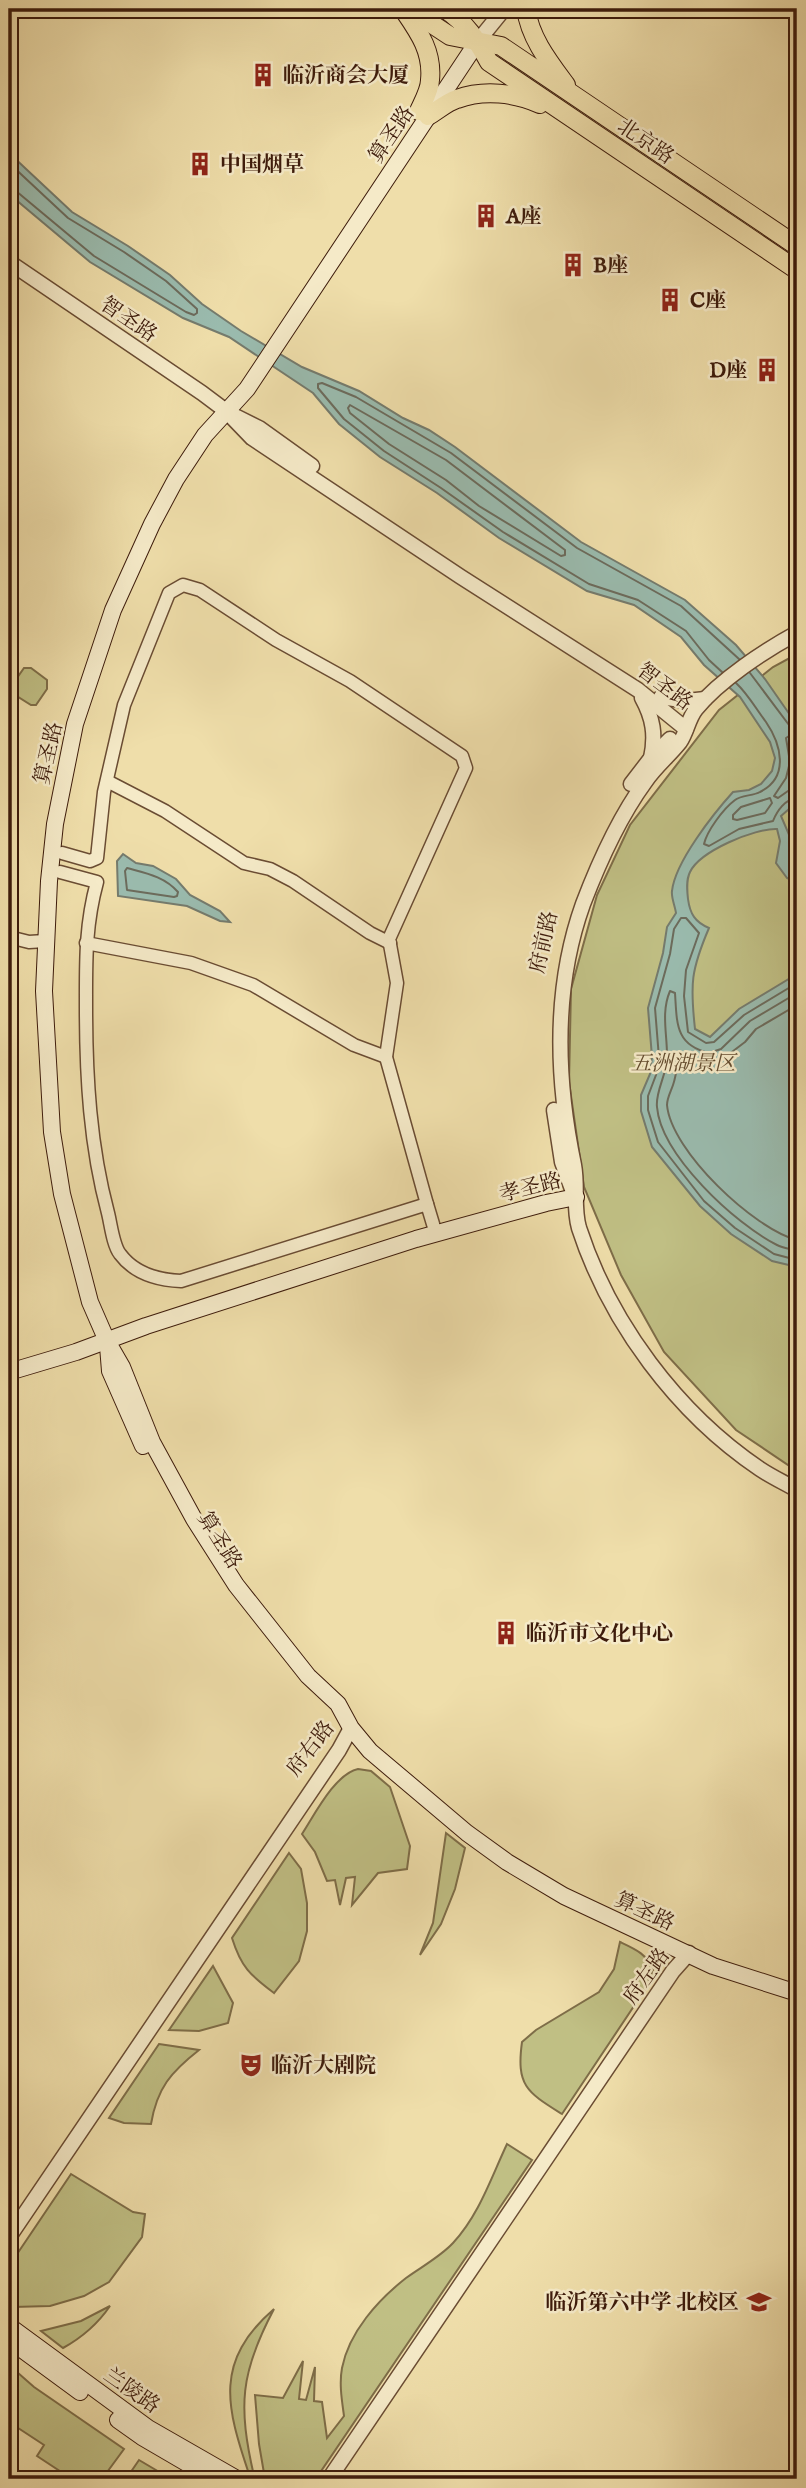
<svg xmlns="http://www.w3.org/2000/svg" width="806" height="2488" font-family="'IM FELL English','Noto Serif SC',serif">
  <rect width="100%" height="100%" fill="#efdeaa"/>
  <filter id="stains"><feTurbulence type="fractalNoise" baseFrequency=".00286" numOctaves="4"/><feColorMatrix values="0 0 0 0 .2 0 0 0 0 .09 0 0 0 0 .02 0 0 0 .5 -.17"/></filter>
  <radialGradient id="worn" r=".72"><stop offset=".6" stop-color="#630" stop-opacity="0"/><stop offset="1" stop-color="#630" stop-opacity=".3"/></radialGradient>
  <g fill="#c0bf84" stroke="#7e6d48" stroke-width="2">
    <polygon points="797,654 797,1471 736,1430 664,1352 621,1275 584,1187 569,1082 571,989 597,895 630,825 719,710 773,667"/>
    <polygon points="24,668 31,668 47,680 47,689 36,705 31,705 12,693 10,688"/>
    <path d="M358,1769L371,1771L390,1787L410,1846L407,1869L378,1873L352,1905L355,1877L346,1878L340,1905L335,1880L327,1881L315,1852L302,1834C315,1814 335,1774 358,1769Z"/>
    <polygon points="446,1833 465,1848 455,1889 441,1924 420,1955 433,1923"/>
    <path d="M289,1853L301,1869L307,1903V1931L299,1961L274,1993C250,1975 241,1967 232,1938Z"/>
    <path d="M620,1942C635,1949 647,1954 653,1970L646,1988L562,2114C527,2092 516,2086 522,2042L536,2030L599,1992L614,1969Z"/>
    <polygon points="213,1966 233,2003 228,2023 199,2031 169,2030"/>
    <path d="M159,2044L199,2050C171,2072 157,2088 151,2124L124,2123L109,2118Z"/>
    <path d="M507,2144L532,2160L317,2477L315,2479H265L259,2444L255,2395L283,2398L303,2361L299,2399L306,2400L315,2367L314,2401L322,2402L327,2438L344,2416C342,2401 339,2384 342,2368C349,2332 378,2300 406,2278C421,2267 440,2257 453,2243C479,2215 491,2178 507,2144Z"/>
    <polygon points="71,2174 133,2212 145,2214 142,2237 109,2282 84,2296 50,2306 13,2307 9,2300 9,2266"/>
    <path d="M110,2306C97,2325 83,2337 63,2348L41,2331L81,2321Z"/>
    <path d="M274,2309C240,2373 238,2406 254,2476L249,2474C226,2406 214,2361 274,2309Z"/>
    <polygon points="9,2365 34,2387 124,2449 102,2479 72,2479 37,2456 44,2445 9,2422"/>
    <polygon points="139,2460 171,2479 126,2479"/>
  </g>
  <g fill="#9abbae" stroke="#757b6d" stroke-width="2">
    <path d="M9,153L72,212L128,246L170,275L202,304L241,331L302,367L359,391L403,418L429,430L455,447L581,542L685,600L736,645L765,679L797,725V802L781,816L790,837H797V883L787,878L776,863L780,841L777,829C755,828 700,851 690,872C686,880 687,890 688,899C690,914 695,922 709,928C691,970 690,984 695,1029L710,1037L739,1009L797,974V1267L772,1261L731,1234L700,1206L652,1147L641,1111V1095L650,1074L652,1057L648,1008L663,953L667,927L676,913C675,906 671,897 672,891C675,862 714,813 733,792L749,790L761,784L772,771L775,758L770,742L740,697L704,665L681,637L634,605L587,591L499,538L437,493L380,457L339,424L313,393L229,337L183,318L90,262L9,194Z"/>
    <polygon points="123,854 136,863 153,866 176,879 190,895 220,911 230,922 220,921 187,906 118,896 117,861"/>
  </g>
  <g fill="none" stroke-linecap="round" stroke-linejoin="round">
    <g stroke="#6c6b5c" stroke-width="2">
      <polyline points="9,163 68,218 124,252 166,281 197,309 197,313 194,315 186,312 94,256 16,191 9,189"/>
      <polygon points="350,405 446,460 565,550 565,555 561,556 479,506 446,480 389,444 350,413 348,408"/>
      <polyline points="722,672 709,660 686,631 638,600 589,584 503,532 441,488 384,451 344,419 318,388 318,384 322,383 356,397 451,453 577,548 681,606 739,659"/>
      <polyline points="750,673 789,725 797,728"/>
      <path d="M736,683C748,694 756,709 766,722C781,744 790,777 760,792C753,796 741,795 735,800C723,809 707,831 704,844L709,846L739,829L773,821C777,811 785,799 797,798"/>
      <polyline points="797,737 789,736 786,738 790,762 786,778 774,796 778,798 788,791 797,789"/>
      <polygon points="770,798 772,803 765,813 737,820 733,819 733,815 741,807"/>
      <path d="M127,868C145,873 164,876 178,892L177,896L174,897L127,890L125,871Z"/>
      <polyline points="797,983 744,1015 714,1042 706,1043 688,1032 684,996 686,970 699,933 686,918 681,918 674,929 670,954 655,1008 659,1058 656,1075 648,1096 648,1110 658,1142 704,1201 735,1228 774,1254 797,1260"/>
      <path d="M797,993L750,1021L721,1049L709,1053C675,1045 677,1023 675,993L670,991C661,1012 667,1033 667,1055C668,1073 655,1091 657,1107C661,1155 735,1224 777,1245C783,1248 791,1249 797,1251"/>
      <path d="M797,1005L756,1029L745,1042L720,1061L703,1062L679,1053C677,1063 677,1074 673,1085C671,1091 667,1098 667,1105C671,1151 754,1229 797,1240"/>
    </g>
    <g stroke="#6a4c33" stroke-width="15">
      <g id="minor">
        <polyline points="107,781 165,811 244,863 270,869 293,881 370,933 390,943"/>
        <polyline points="62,853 90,861 97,858 104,792 124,705 169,593 183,585 200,590 276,640 350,681 462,756 466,768 389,939 397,983 386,1057 427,1204"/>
        <path d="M60,872L97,882C85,926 86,962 86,1008C86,1077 90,1146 108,1213C111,1225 113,1245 120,1254C134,1273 158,1280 181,1281L427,1204L436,1234"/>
        <polyline points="9,937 29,942 45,941"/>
        <polyline points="86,943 191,963 253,985 354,1045 386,1057"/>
      </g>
    </g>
    <g stroke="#6a4c33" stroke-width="17">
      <g id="tertiary">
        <polyline points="478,41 504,9"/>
        <polyline points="9,262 202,393 226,411 252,438 461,577 638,690 686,729"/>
        <polyline points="235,416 259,428 312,466"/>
        <path d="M797,633C764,651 720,680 696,709C688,719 687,732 680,742C669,756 655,767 645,782C618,819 599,862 583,904C553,988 556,1079 574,1165C578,1186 573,1208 579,1228C610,1323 677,1413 760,1469C772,1477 785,1483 797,1490"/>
        <polyline points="661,697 687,701 705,699"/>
        <path d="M642,698C653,718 656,735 651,758"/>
        <polyline points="631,784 651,758 670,739"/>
        <polyline points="554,1110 562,1162 572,1189"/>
        <polyline points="9,2237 339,1750 351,1728"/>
        <polyline points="329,2479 673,1971 689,1953"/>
      </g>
    </g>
    <g stroke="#3d1b0b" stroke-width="18">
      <g id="secondary">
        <polyline points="478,41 247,389 205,435 176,479 152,524 113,610 75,724 55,824 49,881 44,991 52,1132 62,1194 90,1302 107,1341 122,1367 152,1442 194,1519 236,1585 308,1676 338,1704 351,1728 370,1751 467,1833 507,1862 564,1896 713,1966 797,1993"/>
        <polyline points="108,1346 110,1371 143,1446"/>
        <polyline points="9,1372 76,1352 146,1326 416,1239 546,1203 576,1197"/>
        <polyline points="9,2326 148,2428 237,2479"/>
        <polyline points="16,2345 80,2392"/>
        <polyline points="118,2420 142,2437 214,2479"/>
      </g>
    </g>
    <g stroke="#3d1b0b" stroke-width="20">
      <g id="primary">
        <path d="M403,9C418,31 433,51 430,80C430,90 423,102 419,111"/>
        <polyline points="409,9 450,36 501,46 797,246"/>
        <path d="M445,9C466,23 477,40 489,62L797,270"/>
        <path d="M526,9C530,38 549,62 566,85"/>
        <path d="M428,116C437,111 447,102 457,99C484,89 515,93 540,104"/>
      </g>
    </g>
    <use href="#minor" stroke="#f5eac8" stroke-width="12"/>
    <use href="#tertiary" stroke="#f5eac8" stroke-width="14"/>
    <use href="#secondary" stroke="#f5eac8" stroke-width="16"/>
    <use href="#primary" stroke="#efdeaa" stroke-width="18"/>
  </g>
  <defs>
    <g id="building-bare" transform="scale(1.89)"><path d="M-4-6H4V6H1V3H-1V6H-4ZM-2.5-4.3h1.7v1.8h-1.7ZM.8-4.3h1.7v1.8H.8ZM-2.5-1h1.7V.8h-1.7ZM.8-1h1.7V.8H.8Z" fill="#8f2418" stroke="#f5eac8" stroke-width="2.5" paint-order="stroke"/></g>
    <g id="theatre-bare" transform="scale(1.89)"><path d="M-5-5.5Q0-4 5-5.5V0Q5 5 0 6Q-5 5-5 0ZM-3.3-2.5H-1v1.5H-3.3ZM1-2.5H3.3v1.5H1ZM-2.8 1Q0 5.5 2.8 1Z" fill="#8f2418" stroke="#f5eac8" stroke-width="2.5" paint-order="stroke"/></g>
    <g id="school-bare" transform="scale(1.89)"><path d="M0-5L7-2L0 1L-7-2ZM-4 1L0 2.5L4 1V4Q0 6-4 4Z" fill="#8f2418" stroke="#f5eac8" stroke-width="2.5" paint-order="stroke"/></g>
  </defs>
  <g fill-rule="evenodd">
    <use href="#building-bare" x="263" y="75"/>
    <use href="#building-bare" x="200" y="164"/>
    <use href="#building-bare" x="486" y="216"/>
    <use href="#building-bare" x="573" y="265"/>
    <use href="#building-bare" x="670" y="300"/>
    <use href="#building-bare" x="767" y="370"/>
    <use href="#building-bare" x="506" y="1633"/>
    <use href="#theatre-bare" x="251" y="2065"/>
    <use href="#school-bare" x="759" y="2302"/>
  </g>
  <g text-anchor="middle" stroke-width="5" stroke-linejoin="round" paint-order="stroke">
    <g font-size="21" font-weight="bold" fill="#3d1b0b" stroke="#f5eac8" text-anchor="start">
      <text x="283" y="82">临沂商会大厦</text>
      <text x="220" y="171">中国烟草</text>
      <text x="506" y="223">A座</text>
      <text x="593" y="272">B座</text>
      <text x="690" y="307">C座</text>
      <text x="747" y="377" text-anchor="end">D座</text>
      <text x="526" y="1640">临沂市文化中心</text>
      <text x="271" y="2072">临沂大剧院</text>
      <text x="739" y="2309" text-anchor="end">临沂第六中学 北校区</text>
    </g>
    <g font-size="21" fill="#3d1b0b" stroke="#f5eac8">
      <text transform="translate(391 134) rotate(-56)" y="7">算圣路</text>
      <text transform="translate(646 141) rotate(34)" y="7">北京路</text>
      <text transform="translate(129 319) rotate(34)" y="7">智圣路</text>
      <text transform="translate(665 686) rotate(37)" y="7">智圣路</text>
      <text transform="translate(48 753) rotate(-77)" y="7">算圣路</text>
      <text transform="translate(543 942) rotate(-77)" y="7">府前路</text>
      <text transform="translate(530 1187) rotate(-14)" y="7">孝圣路</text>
      <text transform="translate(220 1540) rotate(58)" y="7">算圣路</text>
      <text transform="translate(310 1748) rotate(-52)" y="7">府右路</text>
      <text transform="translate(645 1911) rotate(25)" y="7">算圣路</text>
      <text transform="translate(646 1976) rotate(-54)" y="7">府左路</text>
      <text transform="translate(132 2390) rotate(35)" y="7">兰陵路</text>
    </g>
    <g font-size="21" font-style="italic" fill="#644c2f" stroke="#f5eac8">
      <text x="683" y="1070">五洲湖景区</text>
    </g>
  </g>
  <rect width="806" height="2488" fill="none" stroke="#efdeaa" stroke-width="35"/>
  <rect x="10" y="10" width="785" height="2467" fill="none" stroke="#3d1b0b" stroke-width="3.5"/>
  <rect x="18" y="18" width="771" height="2453" fill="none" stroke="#3d1b0b" stroke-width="2"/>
  <rect width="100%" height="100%" filter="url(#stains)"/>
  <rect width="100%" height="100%" fill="url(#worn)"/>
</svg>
